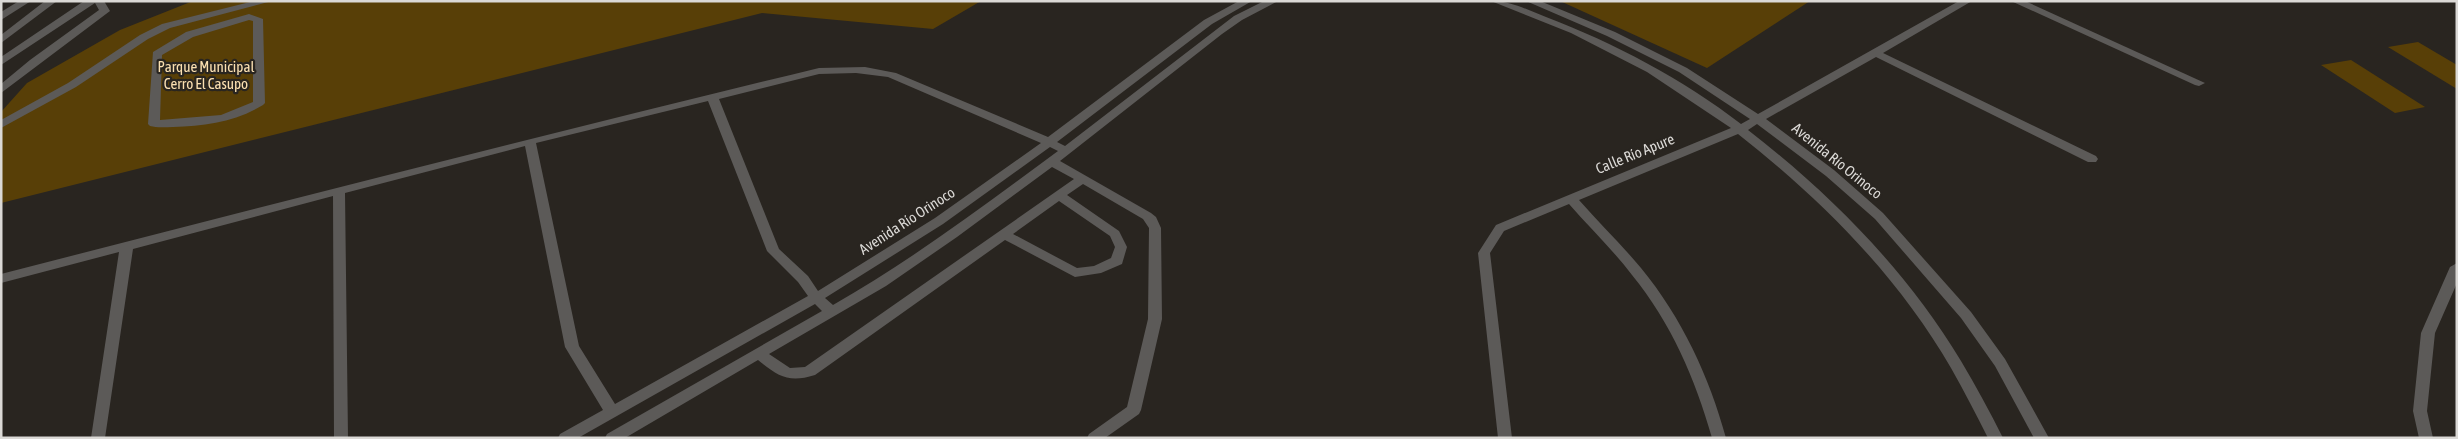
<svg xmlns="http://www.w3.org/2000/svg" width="2458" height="439" font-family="'Asap Condensed',sans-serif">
  <rect width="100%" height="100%" fill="#292520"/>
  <g fill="#583f07">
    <polygon points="193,1 981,1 933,29 762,13 1,203 1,112 27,83 120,30"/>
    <polygon points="1560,1 1810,1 1707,68"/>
    <polygon points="2418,42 2457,65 2457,89 2388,47"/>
    <polygon points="2351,60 2425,107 2395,113 2321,65"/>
  </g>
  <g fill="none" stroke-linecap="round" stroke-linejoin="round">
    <g fill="#5c5a58" fill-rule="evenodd">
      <polygon points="19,1 31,1 1,20 1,12"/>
      <polygon points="45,1 57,1 1,43 1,35"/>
      <polygon points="84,1 104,1 110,11 1,93 1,84 30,60 99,10 95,3 1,65 1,57"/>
      <polygon points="254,1 272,1 170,28 148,39 76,87 1,128 1,120 68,83 140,35 162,24"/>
      <path d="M1239,1H1252L1212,24L1057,142L1065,146L1234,16L1264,1H1278L1242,20L1222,34L1060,161L1151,213L1156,217L1161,228L1162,319L1141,410L1139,414L1105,438H1087L1089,434L1127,407L1148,319L1149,228L1143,219L1083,184L1067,195L1119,231L1127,247L1122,264L1101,273L1075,277L1005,240L815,375C789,383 779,377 758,360L625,438H605L607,434L822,311L815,304L578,438H558L560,434L603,410L565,347L525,146L345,193L348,438H334L333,196L133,249L105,438H91L119,252L1,283V274C273,204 546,134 819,68L865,67L896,73L1048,137L1204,20ZM856,73L888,77L1041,143L935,218L818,291L808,276L779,249L719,99L819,74ZM708,101L767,251L798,282L808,296L615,404L579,346L536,143ZM1050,147L1058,151C985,205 912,260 833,305L825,298L943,224ZM1052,167L1074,179L805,367L790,368L769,354L886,286L957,237ZM1059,201L1110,236L1115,247L1111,258L1094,266L1077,268L1013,234Z"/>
      <path d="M1491,1C1511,1 1528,10 1546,17C1614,43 1683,79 1741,124L1750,119L1679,72L1607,36L1526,1H1540L1615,32L1687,68L1758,114L1959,1H1972L1883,53L2096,156L2098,159L2096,162H2088L1876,57L1766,119L1834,170L1883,213L1971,312L2005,359L2049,438H2034L1995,366L1961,318L1875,219L1826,176L1757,124L1748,130C1831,194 1906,270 1961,361C1976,386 1990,412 2003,438H1988C1976,414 1964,391 1951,368C1898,276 1821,199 1738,134L1579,200C1599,223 1621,244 1641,268C1682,318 1709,376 1726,438H1712C1695,378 1671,323 1632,275C1613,250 1590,228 1569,204L1504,231L1490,253L1512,438H1498L1478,253L1496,225L1731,128L1647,72L1571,33Z"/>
      <polygon points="2011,1 2025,1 2205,83 2199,86 2195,85"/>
      <path d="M249,14L263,19L265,103L263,105C235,122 205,126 173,127C166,127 157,128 150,126L148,124L153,52L186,32ZM249,20L253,21V102L221,115L160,120L162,55L193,37Z"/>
      <polygon points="2457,263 2457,283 2435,333 2427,411 2433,438 2419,438 2413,411 2421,333 2450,267"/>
    </g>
  </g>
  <g text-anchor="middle" stroke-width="4.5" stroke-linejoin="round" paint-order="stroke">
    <g font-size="15" fill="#fbe0b1" stroke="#292520">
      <text x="206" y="72">Parque Municipal<tspan x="206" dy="17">Cerro El Casupo</tspan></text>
    </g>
    <g font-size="15" fill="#dbd9d6" stroke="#292520">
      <text transform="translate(1635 154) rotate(-22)" y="5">Calle Río Apure</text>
      <text transform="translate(1837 161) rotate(39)" y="5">Avenida Río Orinoco</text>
      <text transform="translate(907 221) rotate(-33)" y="5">Avenida Río Orinoco</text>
    </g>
  </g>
  <rect width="2458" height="439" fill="none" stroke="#dbd9d6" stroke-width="5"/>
</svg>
